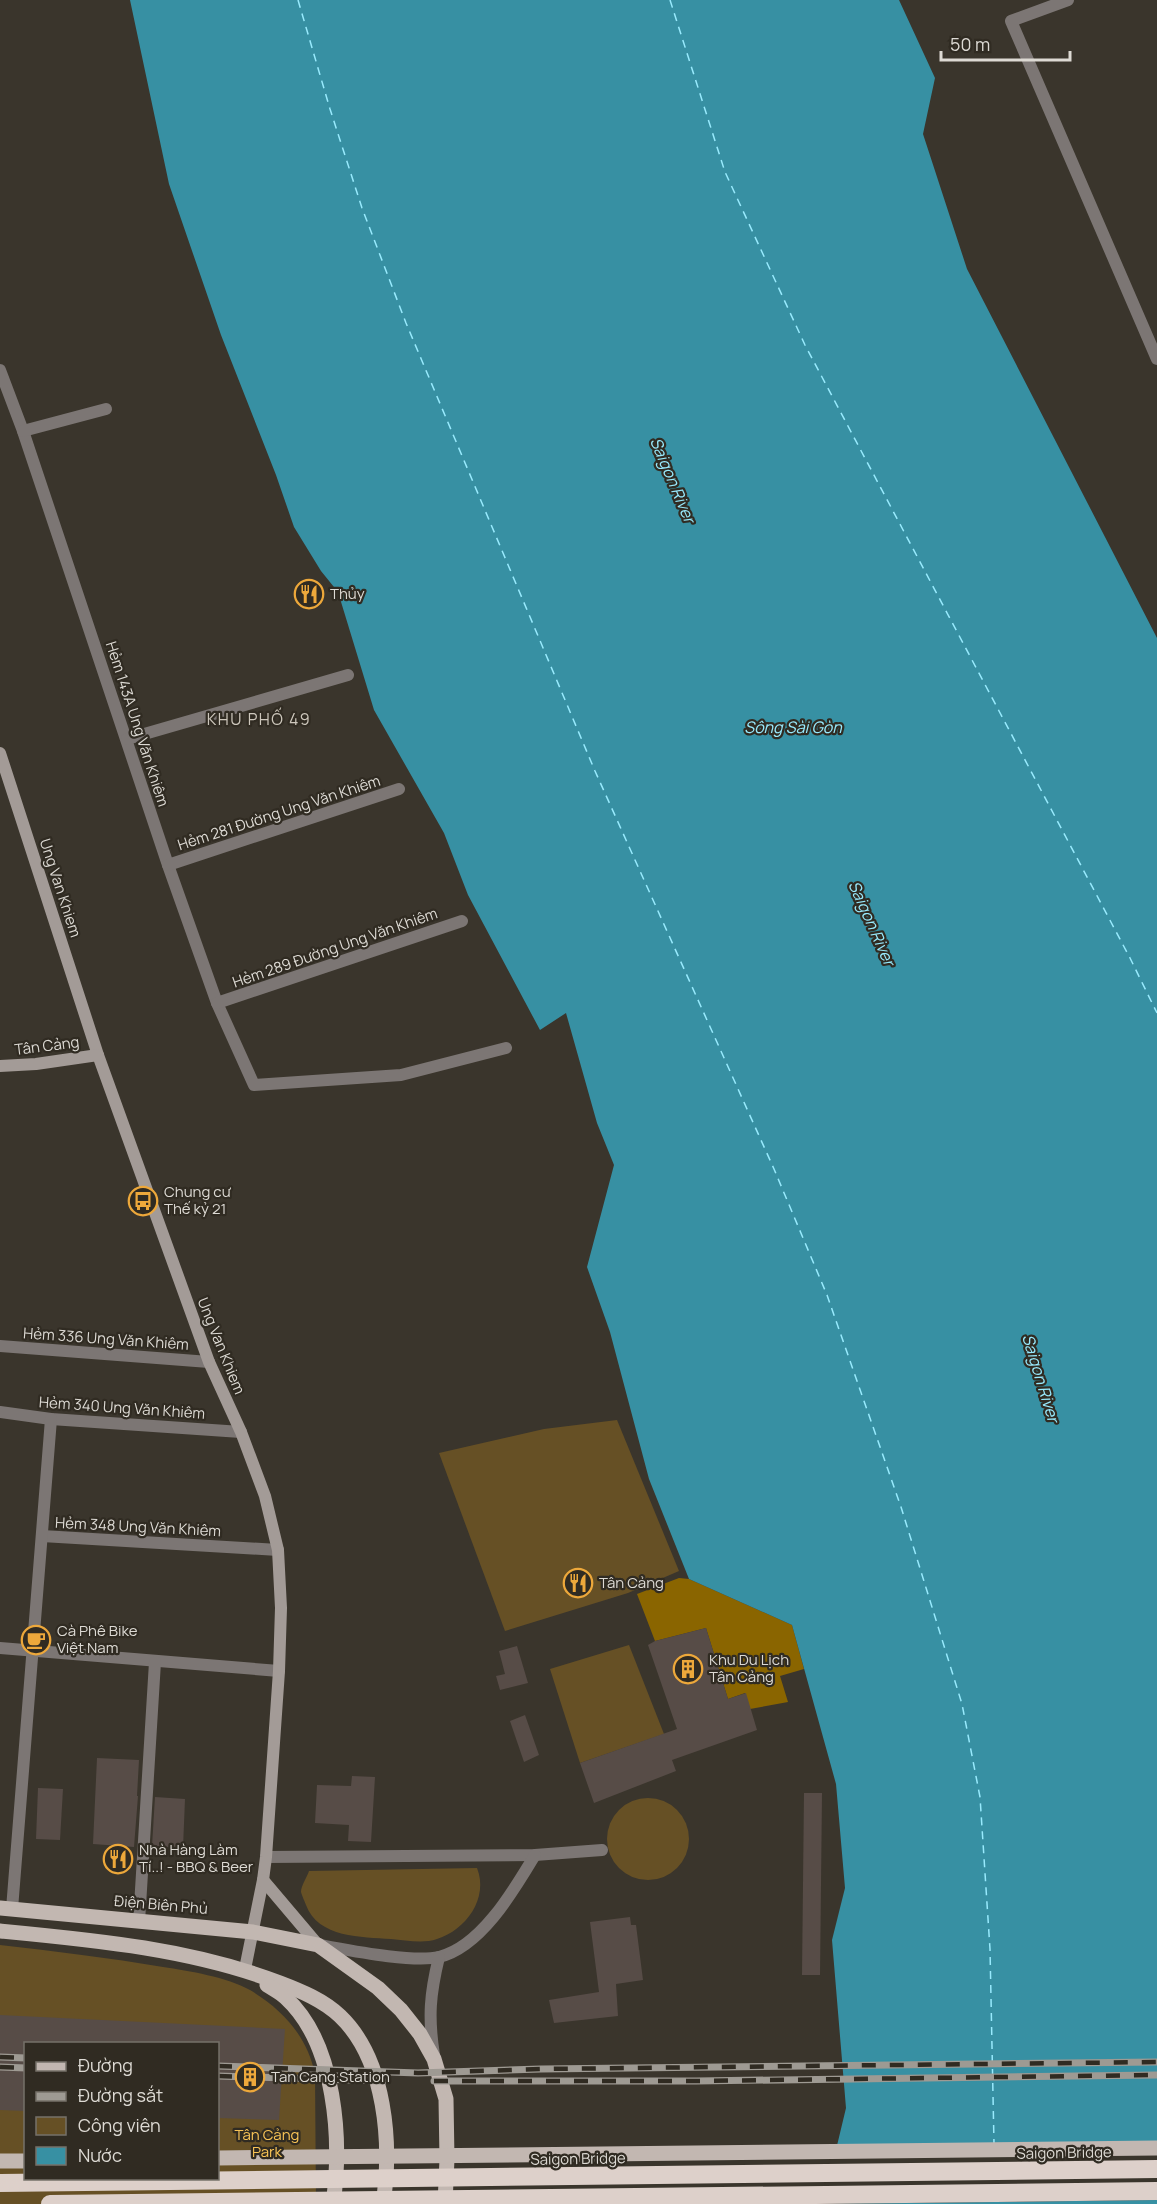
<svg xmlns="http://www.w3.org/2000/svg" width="1157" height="2204" font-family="Manrope,sans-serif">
  <rect width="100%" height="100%" fill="#3a352c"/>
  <g fill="#665025" fill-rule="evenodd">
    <polygon points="617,1420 679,1571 628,1593 505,1631 439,1453 544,1429"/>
    <polygon points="629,1645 664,1734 580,1763 550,1669"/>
    <circle cx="648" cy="1839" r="41"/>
    <path d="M477,1868C489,1898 466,1930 437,1939C423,1944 405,1940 391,1939C362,1937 318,1938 306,1905C305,1902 302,1896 301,1892C301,1886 307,1877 309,1871Z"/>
    <path d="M0,1945C55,1951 109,1958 163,1967C189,1971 227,1977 250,1990C283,2010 307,2036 315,2074L316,2204H0ZM26,2044H218V2178H26Z"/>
  </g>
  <polygon fill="#8a6500" points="679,1578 689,1579 792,1625 804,1669 780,1676 788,1702 750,1709 745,1693 728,1699 706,1628 655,1641 637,1594"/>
  <polygon fill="#3790a3" points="130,0 899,0 935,78 923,134 967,269 1157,638 1157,2204 823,2204 846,2108 832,1940 845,1888 836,1784 792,1625 689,1579 649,1479 610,1332 587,1267 614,1165 597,1123 566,1013 540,1030 468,895 444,833 374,710 338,592 321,571 294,527 276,475 221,335 169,184"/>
  <polygon fill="#3a352c" points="1157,2142 1157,2200 820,2204 834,2146"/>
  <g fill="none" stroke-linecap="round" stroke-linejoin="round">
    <g stroke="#98eafd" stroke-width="1.5" stroke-dasharray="8 6" stroke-linecap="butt">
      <polyline points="298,0 330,109 362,208 406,323 595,771 774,1169 827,1295 901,1507 962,1704 980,1797 990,1949 994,2144"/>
      <polyline points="670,0 725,172 805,345 1130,958 1157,1013"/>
    </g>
  </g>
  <g fill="#574c47">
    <polygon points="706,1628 728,1699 746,1693 757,1730 672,1760 676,1771 594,1803 580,1763 677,1729 648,1645 655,1641"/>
    <polygon points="517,1646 528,1683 500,1690 496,1676 505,1674 499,1651"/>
    <polygon points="525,1715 539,1755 524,1762 510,1721"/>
    <polygon points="97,1758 139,1760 137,1796 138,1796 134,1847 93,1844"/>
    <polygon points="352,1776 375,1777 371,1842 348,1841 349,1825 315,1823 317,1785 351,1786"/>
    <polygon points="38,1788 63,1789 60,1840 36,1839"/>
    <polygon points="804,1793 822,1793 820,1975 802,1975"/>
    <polygon points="155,1797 185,1799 183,1848 152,1846"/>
    <polygon points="630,1917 631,1925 636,1925 643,1980 616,1984 618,2016 554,2023 549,2000 599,1992 590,1922"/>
    <polygon points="0,2015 285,2029 279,2120 218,2118 218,2043 26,2043 26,2111 0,2110"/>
  </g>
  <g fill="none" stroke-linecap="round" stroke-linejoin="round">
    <g stroke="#7c7674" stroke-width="12">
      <polyline points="1068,0 1011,21 1157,359"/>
      <polyline points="0,370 23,431 168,865 217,1003 254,1085 401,1075 506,1048"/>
      <polyline points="23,431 106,409"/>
      <polyline points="127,739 348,675"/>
      <polyline points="168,865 399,789"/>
      <polyline points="217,1003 462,921"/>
      <polyline points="0,1346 209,1362"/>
      <polyline points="0,1412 51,1419 241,1432"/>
      <polyline points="42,1536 278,1550"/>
      <polyline points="0,1648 279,1671"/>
      <polyline points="266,1857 535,1855 602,1850"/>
      <polyline points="12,1909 51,1419"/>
      <polyline points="139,1922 155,1662"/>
      <path d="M319,1945C348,1950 412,1963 439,1957C481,1947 514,1890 535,1855"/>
      <path d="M434,2055C428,2017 430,1994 439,1957"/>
    </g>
    <g stroke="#a39b97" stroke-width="12">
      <polyline points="0,753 98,1055 209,1362 241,1432 265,1496 278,1550 281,1608 279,1671 266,1857 263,1880 245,1969"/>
      <polyline points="0,1066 36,1064 98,1055"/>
      <polyline points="263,1880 318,1945"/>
    </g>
    <g stroke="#c2b7b1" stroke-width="15">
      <polyline points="0,1908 253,1932 318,1945 378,1988 401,2010 420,2034 434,2059 446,2099 447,2159 445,2204"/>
      <path d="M0,1931C94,1940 192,1949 280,1983C301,1991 323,2000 340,2016C386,2060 392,2144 383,2204"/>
      <path d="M267,1985C273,1989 281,1993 286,1998C336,2044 342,2140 333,2204"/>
      <polyline points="0,2161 26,2161"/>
    </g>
    <g stroke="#9e9a93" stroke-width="7">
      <g id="rail">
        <polyline points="0,2057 26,2058"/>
        <polyline points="218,2066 418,2073 541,2069 1157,2062"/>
        <polyline points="0,2067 26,2068"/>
        <polyline points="218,2076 383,2081"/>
        <polyline points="434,2081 696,2081 1157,2075"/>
      </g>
    </g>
    <use href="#rail" stroke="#302b22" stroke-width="4.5" stroke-dasharray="14" stroke-linecap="butt"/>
    <polyline stroke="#c2b7b1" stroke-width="15" points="218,2158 1157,2148"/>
    <g stroke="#ddd0ca" stroke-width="18">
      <polyline points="0,2183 1157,2169"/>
      <polyline points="50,2204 1157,2191"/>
    </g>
  </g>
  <defs>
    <g id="restaurant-ring" transform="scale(1.5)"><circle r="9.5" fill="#302b22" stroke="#eda83b" stroke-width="1.5"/><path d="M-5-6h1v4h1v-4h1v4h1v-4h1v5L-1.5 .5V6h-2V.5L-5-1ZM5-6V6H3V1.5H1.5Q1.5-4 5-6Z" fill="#eda83b"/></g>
    <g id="bus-ring" transform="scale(1.5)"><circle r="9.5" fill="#302b22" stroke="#eda83b" stroke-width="1.5"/><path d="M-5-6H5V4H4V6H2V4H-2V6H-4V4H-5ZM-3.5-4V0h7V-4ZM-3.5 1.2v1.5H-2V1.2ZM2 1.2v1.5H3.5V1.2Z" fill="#eda83b"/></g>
    <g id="cafe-ring" transform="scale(1.5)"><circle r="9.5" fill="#302b22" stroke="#eda83b" stroke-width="1.5"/><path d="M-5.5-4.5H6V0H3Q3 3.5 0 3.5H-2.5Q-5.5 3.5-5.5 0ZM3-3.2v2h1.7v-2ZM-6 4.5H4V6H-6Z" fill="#eda83b"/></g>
    <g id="building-ring" transform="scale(1.5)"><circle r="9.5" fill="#302b22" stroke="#eda83b" stroke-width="1.5"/><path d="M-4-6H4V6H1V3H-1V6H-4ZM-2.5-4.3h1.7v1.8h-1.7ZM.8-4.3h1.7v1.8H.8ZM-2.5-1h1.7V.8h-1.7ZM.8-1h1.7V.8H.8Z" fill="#eda83b"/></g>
  </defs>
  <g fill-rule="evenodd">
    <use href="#restaurant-ring" x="309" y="594"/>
    <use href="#bus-ring" x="143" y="1201"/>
    <use href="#restaurant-ring" x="578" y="1583"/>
    <use href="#cafe-ring" x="36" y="1640"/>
    <use href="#building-ring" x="688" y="1669"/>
    <use href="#restaurant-ring" x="118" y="1859"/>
    <use href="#building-ring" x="250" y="2077"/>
  </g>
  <g text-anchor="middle" stroke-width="4.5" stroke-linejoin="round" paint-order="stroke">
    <g font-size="15" fill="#dddad4" stroke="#302b22" text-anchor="start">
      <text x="330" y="599">Thủy</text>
      <text x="164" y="1197">Chung cư<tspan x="164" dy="17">Thế kỷ 21</tspan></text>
      <text x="599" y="1588">Tân Cảng</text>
      <text x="57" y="1636">Cà Phê Bike<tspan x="57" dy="17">Việt Nam</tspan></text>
      <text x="709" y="1665">Khu Du Lịch<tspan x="709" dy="17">Tân Cảng</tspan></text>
      <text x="139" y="1855">Nhà Hàng Làm<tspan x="139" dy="17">Tí..! - BBQ &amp; Beer</tspan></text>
      <text x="271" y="2082">Tan Cang Station</text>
    </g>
    <g font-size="15" fill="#dddad4" stroke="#302b22">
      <text transform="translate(137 724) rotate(72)" y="5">Hẻm 143A Ung Văn Khiêm</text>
      <text transform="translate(279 813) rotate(-18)" y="5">Hẻm 281 Đường Ung Văn Khiêm</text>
      <text transform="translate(60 888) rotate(72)" y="5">Ung Van Khiem</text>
      <text transform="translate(335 948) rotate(-19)" y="5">Hẻm 289 Đường Ung Văn Khiêm</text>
      <text transform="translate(47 1046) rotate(-7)" y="5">Tân Cảng</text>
      <text transform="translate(106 1339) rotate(4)" y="5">Hẻm 336 Ung Văn Khiêm</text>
      <text transform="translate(221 1346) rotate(68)" y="5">Ung Van Khiem</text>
      <text transform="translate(122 1408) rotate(4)" y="5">Hẻm 340 Ung Văn Khiêm</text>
      <text transform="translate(138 1527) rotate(3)" y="5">Hẻm 348 Ung Văn Khiêm</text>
      <text transform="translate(161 1905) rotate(5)" y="5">Điện Biên Phủ</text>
      <text transform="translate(1064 2153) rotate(-1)" y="5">Saigon Bridge</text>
      <text transform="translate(578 2159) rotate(-1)" y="5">Saigon Bridge</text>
    </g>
    <g font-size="15" fill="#f9c456" stroke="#302b22">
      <text x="267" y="2140">Tân Cảng<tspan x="267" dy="17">Park</tspan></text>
    </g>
    <g font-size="16" font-style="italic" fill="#98eafd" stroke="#302b22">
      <text transform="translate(673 480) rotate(67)" y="6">Saigon River</text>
      <text x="793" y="733">Sông Sài Gòn</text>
      <text transform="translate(872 923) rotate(66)" y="6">Saigon River</text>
      <text transform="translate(1041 1378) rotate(73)" y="6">Saigon River</text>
    </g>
    <g font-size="16" letter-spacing="1.5" fill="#cdc7bc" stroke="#302b22">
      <text x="259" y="725">KHU PHỐ 49</text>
    </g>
  </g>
  <rect x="24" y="2042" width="195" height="138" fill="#302b22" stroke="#757169" stroke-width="1.5"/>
  <rect x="36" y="2062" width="30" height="9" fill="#c2b7b1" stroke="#757169" stroke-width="1.5"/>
  <text x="78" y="2072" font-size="18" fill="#dddad4">Đường</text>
  <rect x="36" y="2092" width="30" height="9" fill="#9e9a93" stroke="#757169" stroke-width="1.5"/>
  <text x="78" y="2102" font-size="18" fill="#dddad4">Đường sắt</text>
  <rect x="36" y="2117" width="30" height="18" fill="#665025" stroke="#757169" stroke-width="1.5"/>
  <text x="78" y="2132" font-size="18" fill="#dddad4">Công viên</text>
  <rect x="36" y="2147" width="30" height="18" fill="#3790a3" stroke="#757169" stroke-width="1.5"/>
  <text x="78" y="2162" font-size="18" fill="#dddad4">Nước</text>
  <path d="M941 51v9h129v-9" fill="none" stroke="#dddad4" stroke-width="3"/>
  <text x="950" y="51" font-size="18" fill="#dddad4" stroke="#302b22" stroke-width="4.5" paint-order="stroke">50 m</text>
</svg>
